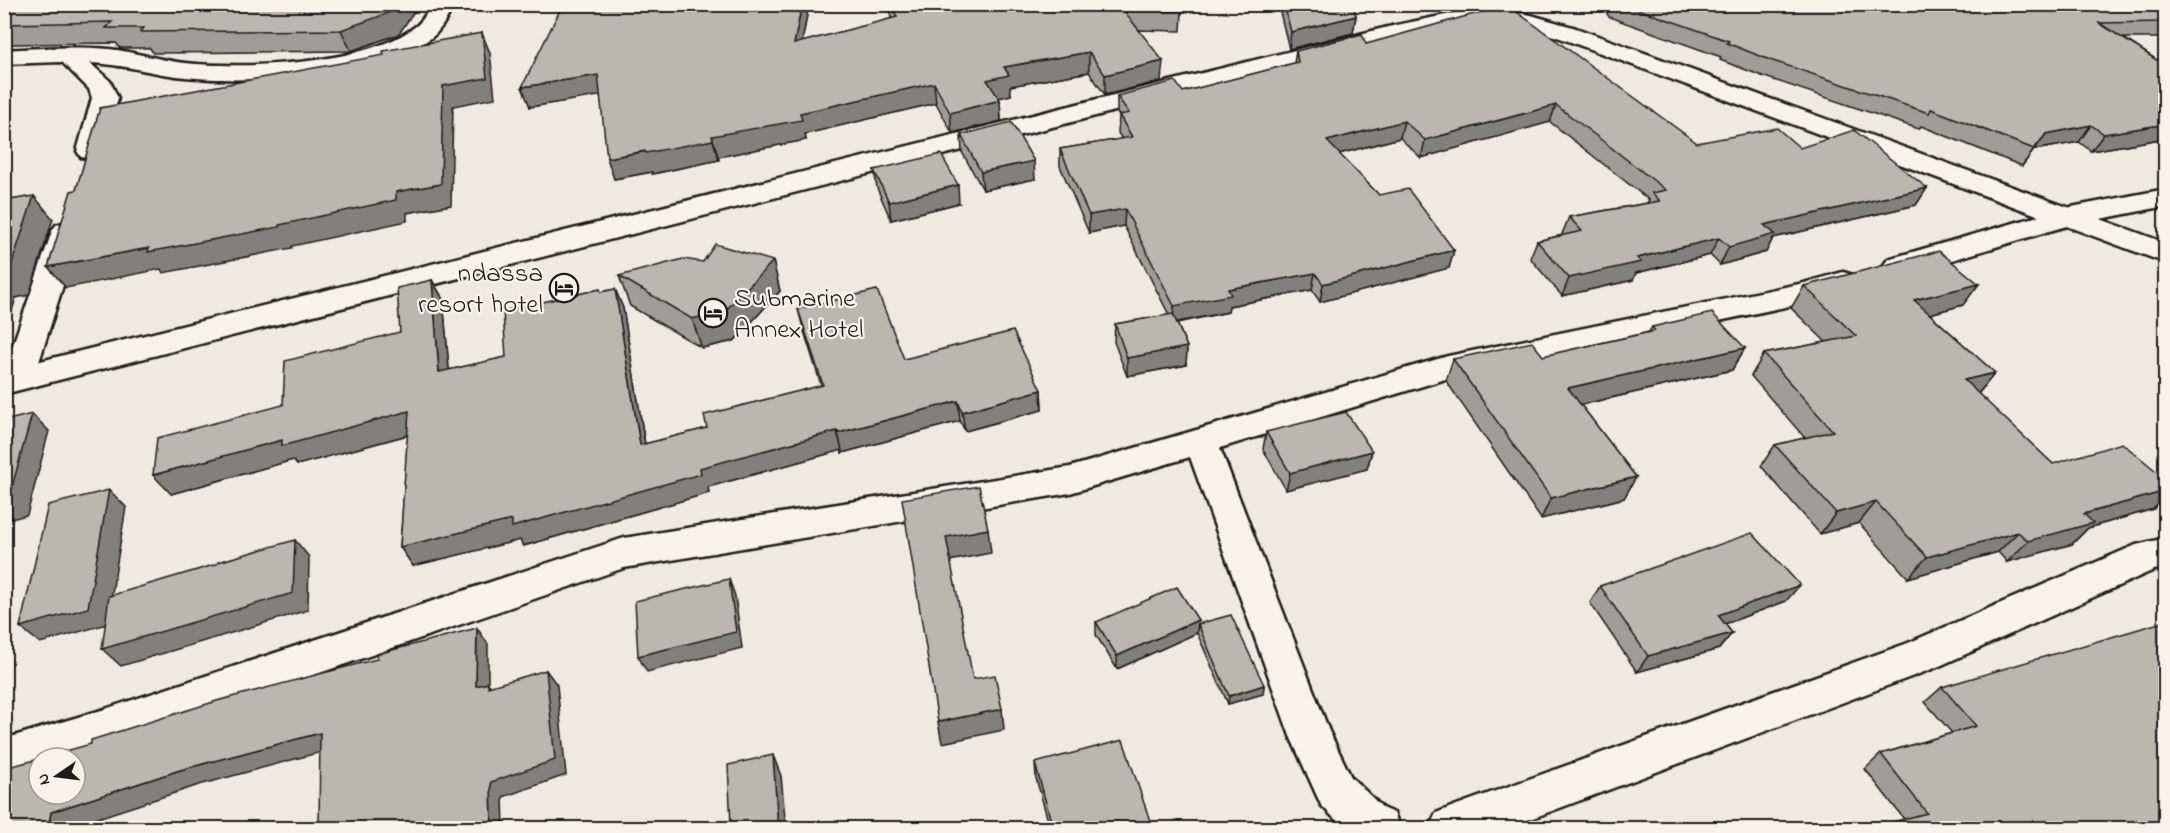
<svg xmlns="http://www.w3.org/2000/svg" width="2170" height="833" font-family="'Indie Flower',sans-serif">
  <rect width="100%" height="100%" fill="#eeeae0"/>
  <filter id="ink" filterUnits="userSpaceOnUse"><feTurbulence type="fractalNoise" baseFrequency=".0167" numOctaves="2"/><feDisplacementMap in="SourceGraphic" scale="12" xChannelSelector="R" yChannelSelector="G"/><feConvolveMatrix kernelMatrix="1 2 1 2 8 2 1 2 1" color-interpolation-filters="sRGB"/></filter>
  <g filter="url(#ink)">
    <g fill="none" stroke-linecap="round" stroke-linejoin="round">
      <g stroke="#1c1c1c" stroke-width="5">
        <g id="street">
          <path d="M432,4H455C448,15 442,30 431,38C375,77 252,84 185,77C153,74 123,64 90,63L110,81L118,98L103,151L99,157L90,159L81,157L77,151L92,98L89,89L62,62L4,64V50C40,48 74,46 109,49C135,52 159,60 185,63C244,69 368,65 416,26C423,21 427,12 432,4Z"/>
          <polygon points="2166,189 2166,206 2070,225 1898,276 1888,273 1883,266 1888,259 2066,208"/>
          <polygon points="66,222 76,225 80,231 34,378 29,386 18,390 7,386 4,371 52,231 56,225"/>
          <polygon points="1843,272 1853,275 1858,282 1853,289 1804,303 1449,378 1220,448 1329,731 1351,777 1384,809 1394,813 1400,828 1344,828 1321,805 1290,736 1190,457 1070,493 624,568 105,747 69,758 39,758 39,767 4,778 4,739 105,709 624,538 1070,467 1448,356 1804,283"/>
          <polygon points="2166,538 2166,568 2154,570 1935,668 1506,828 1429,828 1436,813 1451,807 1908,643 2136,545"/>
        </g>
      </g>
      <g stroke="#1c1c1c" stroke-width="5">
        <path id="secondary" d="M1502,10L1531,15L1576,28L2166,243V263L1560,38C1546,34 1533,29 1519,26C1477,19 1435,30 1394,40L4,394V370L1392,26L1455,13Z"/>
      </g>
      <use href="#street" fill="#f7f3e8" fill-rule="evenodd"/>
      <use href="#secondary" fill="#f7f3e8" fill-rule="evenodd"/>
    </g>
    <g fill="#a09d96" stroke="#1c1c1c" stroke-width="1.5">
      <polygon points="18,4 399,34 351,51 153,53 150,48 120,48 116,43 12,44 4,34 4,17"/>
      <polygon points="563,4 809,4 802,42 891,19 889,4 1182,4 1182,11 1181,31 1139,30 1161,81 1105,95 1089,72 1010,86 1011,95 998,98 1000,100 1001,121 952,133 936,103 805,134 806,140 718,157 719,160 652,174 652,172 614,179 600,95 530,107"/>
      <polygon points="1278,4 1353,4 1356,16 1353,33 1289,49"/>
      <polygon points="1552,4 1578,4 1561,10"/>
      <polygon points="1601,4 2166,4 2166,38 2123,38 2166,66 2166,138 2091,151 2079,142 2034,150 2022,166 1921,126 1919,129 1762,76 1720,60 1721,57 1609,17"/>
      <polygon points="1366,44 1697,143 1800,148 1927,188 1916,205 1773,238 1766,252 1720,265 1710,255 1636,273 1633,280 1562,296 1530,258 1537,241 1563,235 1562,234 1569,217 1647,203 1649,200 1550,122 1421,158 1400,138 1339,154 1379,195 1454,250 1449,268 1320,302 1312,290 1229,306 1228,312 1177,323 1187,347 1186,365 1127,376 1114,342 1115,324 1169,315 1124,226 1089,233 1060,166 1060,149 1122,139 1118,133 1119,116 1117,113 1117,96 1183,92 1294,63 1296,51"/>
      <polygon points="961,135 1035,179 983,190 962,152"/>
      <polygon points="874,170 959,203 891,220 877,188"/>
      <polygon points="773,261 780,291 734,341 702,348 630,306 619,276 703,262"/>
      <polygon points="432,280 443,299 449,370 506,357 602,292 615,289 623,308 645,444 707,428 821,385 803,328 798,309 904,359 1041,390 1042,410 965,431 960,421 842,453 842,450 708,487 709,493 523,546 520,540 413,566 400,547 408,435 297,465 293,460 171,494 283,405 400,332"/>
      <polygon points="1804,286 1963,305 1930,314 1995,373 1978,394 2053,464 2153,509 2088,528 2072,544 2007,562 1998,552 1908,578 1859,523 1820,534 1761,466 1775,445 1805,438 1751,376 1764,354 1826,342 1791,308"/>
      <polygon points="1652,327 1745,348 1732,370 1581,405 1636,477 1624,498 1541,519 1446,381 1453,359 1543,356 1649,332"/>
      <polygon points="1266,432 1372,451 1367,469 1286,490 1263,449"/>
      <polygon points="1600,586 1786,601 1725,624 1732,633 1719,649 1637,672 1590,603"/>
      <polygon points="1198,620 1197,633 1117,669 1096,635 1096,622"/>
      <polygon points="1198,624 1264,685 1263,694 1228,704 1197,633"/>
      <polygon points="1942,687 2166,828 1904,819 1865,769 1881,754 1952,733 1925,702"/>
      <polygon points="1035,763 1149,828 1050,828 1036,778"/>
    </g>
    <g fill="#82807a" stroke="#1c1c1c" stroke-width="1.5">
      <polygon points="395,4 419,4 399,34 351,51 341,30"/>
      <polygon points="802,4 809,4 798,64 794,44"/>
      <polygon points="1563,4 1578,4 1561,10"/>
      <polygon points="1356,16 1353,33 1289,49 1291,32"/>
      <polygon points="482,33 490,53 495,98 453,106 451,205 407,213 407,221 292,246 292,248 163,273 161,269 66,288 48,267 149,248 279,225 396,192 443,86"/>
      <polygon points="1089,52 1089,72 1010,86 1011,95 989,100 987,80 1004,67"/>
      <polygon points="1163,61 1161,81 1105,95 1105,75"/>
      <polygon points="598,75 605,95 530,107 522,87"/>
      <polygon points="934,83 936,103 805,134 806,140 718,157 712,136 800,113"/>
      <polygon points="1000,100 1001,121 952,133 950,113"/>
      <polygon points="1556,105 1550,122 1421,158 1425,140"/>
      <polygon points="1404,121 1400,138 1323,158 1327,141"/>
      <polygon points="2166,124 2166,138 2091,151 2104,134"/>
      <polygon points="2091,125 2079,142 2034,150 2022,166 2046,134"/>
      <polygon points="713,140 719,160 652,174 652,172 614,179 607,158"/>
      <polygon points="1034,161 1035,179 983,190 981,172"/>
      <polygon points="958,185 959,203 891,220 889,202"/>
      <polygon points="1927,188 1916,205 1773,238 1766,252 1720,265 1729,247 1764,225"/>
      <polygon points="34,196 53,219 29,295 16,298 9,320 4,321 4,273"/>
      <polygon points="1125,209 1124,226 1089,233 1089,215"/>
      <polygon points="1719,238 1710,255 1636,273 1633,280 1562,296 1569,278 1637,258"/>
      <polygon points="1454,250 1449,268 1320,302 1323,284"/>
      <polygon points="773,261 780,291 734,341 702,348 692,319"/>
      <polygon points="1315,273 1312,290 1229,306 1228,312 1173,323 1174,306 1228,289"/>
      <polygon points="432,280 443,299 451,392 439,372"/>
      <polygon points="1979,284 1963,305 1899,322 1914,300"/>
      <polygon points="615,289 623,308 648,464 640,445"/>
      <polygon points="1187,347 1186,365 1127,376 1127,358"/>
      <polygon points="1745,348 1732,370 1558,410 1568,388"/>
      <polygon points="1995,373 1977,395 1964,380"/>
      <polygon points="1041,390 1042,410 965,431 962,412"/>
      <polygon points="958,401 960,421 842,453 838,433"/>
      <polygon points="409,411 422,431 297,465 293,460 171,494 153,475 282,440"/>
      <polygon points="32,414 49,431 27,515 4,521 4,499"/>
      <polygon points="837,431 842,450 708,487 709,493 523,546 520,540 413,566 400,547"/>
      <polygon points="1372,451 1367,469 1286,490 1290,473"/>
      <polygon points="1636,477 1624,498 1541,519 1551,498"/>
      <polygon points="109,490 126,507 107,624 40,643 20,627"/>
      <polygon points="2166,491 2166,497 2153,509 2088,528 2072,544 2007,562 2028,541 2084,514"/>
      <polygon points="1876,502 1859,523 1820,534 1836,513"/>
      <polygon points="988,529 991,553 949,561 946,537"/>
      <polygon points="2018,532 1998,552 1908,578 1927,557"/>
      <polygon points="295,540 309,557 308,610 121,666 102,649"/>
      <polygon points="729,579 735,596 742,648 647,672 638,656"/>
      <polygon points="1800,585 1786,601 1706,631 1718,615"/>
      <polygon points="1198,620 1197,633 1117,669 1117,656"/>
      <polygon points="477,628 488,644 488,683 499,698 488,687 476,686"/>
      <polygon points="1732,633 1719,649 1637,672 1648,656"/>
      <polygon points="546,670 557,685 566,775 503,797 504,828 492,828 491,782"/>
      <polygon points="1264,685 1263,694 1228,704 1229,696"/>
      <polygon points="1002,709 1004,730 942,743 938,722"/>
      <polygon points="320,733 336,748 199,785 73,826 72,828 48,828 51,812 180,770"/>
      <polygon points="773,755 781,776 786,828 778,828"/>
      <polygon points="1150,821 1149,828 1121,828"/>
    </g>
    <g fill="#bab7af" stroke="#1c1c1c" stroke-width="1.5">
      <polygon points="18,4 395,4 389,13 341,30 140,32 144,28 106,28 112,22 4,24 4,17"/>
      <polygon points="563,4 802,4 794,44 897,17 890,4 1182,4 1182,11 1124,11 1163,61 1105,75 1089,52 1004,67 1009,75 987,80 1000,100 950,113 934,83 800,113 802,120 712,136 713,140 646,153 645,151 607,158 598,75 522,87"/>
      <polygon points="1284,4 1353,4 1356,16 1291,32"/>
      <polygon points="1623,4 2166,4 2166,22 2099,23 2166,66 2166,124 2104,134 2091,125 2046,134 2034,149 1931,109 1929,113 1770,60 1727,43 1729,41"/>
      <polygon points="1492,9 1514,10 1697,143 1777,128 1800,148 1854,130 1927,188 1764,225 1775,234 1729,247 1719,238 1637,258 1641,262 1569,278 1537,241 1582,231 1569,217 1660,201 1652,193 1666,190 1556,105 1425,140 1404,121 1327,141 1379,195 1408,189 1454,250 1323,284 1315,273 1228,289 1231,295 1174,306 1125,209 1089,215 1060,149 1132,137 1119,115 1129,113 1117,96 1175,81 1183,92 1298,62 1296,51 1362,34 1366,44"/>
      <polygon points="482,33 487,78 443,86 441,184 396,192 396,200 279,225 279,227 148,252 149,248 48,267 71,191 76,190 100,108 384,55 383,51"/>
      <polygon points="1011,122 1034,161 981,172 961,135"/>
      <polygon points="941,154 958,185 889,202 874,170"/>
      <polygon points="34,196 9,272 4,273 4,201"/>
      <polygon points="715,244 773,261 725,311 692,319 619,276 683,259 703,262"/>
      <polygon points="1939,251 1979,284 1914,300 1995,373 1964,380 2053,464 2122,443 2166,479 2166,491 2084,514 2093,523 2028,541 2018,532 1927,557 1876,502 1836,513 1775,445 1833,431 1764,354 1856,336 1804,286"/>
      <polygon points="432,280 439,372 506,357 503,311 600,289 601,292 615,289 640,445 707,428 704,415 823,385 798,309 877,290 904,359 1013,331 1041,390 962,412 958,401 838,433 837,431 700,468 701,474 512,527 512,520 400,547 409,411 282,446 282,440 153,475 157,438 283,405 285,361 400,332 397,288"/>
      <polygon points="1712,313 1745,348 1568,388 1636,477 1551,498 1453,359 1532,342 1543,356 1655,331 1652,327"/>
      <polygon points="1173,314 1187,347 1127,358 1115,324"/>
      <polygon points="1346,412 1372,451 1290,473 1266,432"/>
      <polygon points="32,414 9,498 4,499 4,421"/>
      <polygon points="979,486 988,529 946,537 973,679 995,675 1002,709 938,722 902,499"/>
      <polygon points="109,490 88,608 20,627 48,505"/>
      <polygon points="1752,533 1800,585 1718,615 1732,633 1648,656 1600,586"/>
      <polygon points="295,540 293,593 102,649 109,596 217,564 218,562"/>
      <polygon points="729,579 736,632 638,656 635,601"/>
      <polygon points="1177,587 1198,620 1117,656 1096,622"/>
      <polygon points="1231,615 1264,685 1229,696 1198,624"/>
      <polygon points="2166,621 2166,828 1870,828 1927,813 1881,754 1976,726 1942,687"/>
      <polygon points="477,628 476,686 488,683 488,687 546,670 555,760 491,782 492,828 319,828 320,733 180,770 51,812 48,828 4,828 4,768 39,759 39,794 75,794 75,758 41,758 91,744 91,740 220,700 377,659 377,654"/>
      <polygon points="1123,740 1150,821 1121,828 1053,828 1035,763"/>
      <polygon points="773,755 778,828 718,828 731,825 728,765"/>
      <polygon points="1835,826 1838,828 1826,828"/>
    </g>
  </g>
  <defs>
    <g id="hotel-ring" transform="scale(1.5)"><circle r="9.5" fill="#f7f3e8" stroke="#1c1c1c" stroke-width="1.5"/><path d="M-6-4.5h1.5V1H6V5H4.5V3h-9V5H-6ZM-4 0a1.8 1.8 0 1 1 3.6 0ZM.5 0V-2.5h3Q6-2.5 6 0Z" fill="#1c1c1c"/></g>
  </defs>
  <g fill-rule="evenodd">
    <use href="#hotel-ring" x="564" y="288"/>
    <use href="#hotel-ring" x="713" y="313"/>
  </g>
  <g text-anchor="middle" stroke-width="4.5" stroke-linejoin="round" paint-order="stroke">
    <g font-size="27" fill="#1c1c1c" stroke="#f7f3e8" text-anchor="end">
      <text x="543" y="281">ndassa<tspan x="543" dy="31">resort hotel</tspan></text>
      <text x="734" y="306" text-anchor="start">Submarine<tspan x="734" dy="31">Annex Hotel</tspan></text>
    </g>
  </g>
  <rect width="2170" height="833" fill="none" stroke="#f7f3e8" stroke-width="24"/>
  <rect x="12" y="12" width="2146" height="809" fill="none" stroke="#1c1c1c" stroke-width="2" filter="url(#ink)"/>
  <g transform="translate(57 776) rotate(256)"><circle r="28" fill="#f7f3e8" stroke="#9f9d96" stroke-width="1.5"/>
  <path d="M0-4.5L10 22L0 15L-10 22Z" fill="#1c1c1c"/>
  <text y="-9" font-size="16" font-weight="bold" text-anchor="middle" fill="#1c1c1c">N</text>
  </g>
</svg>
